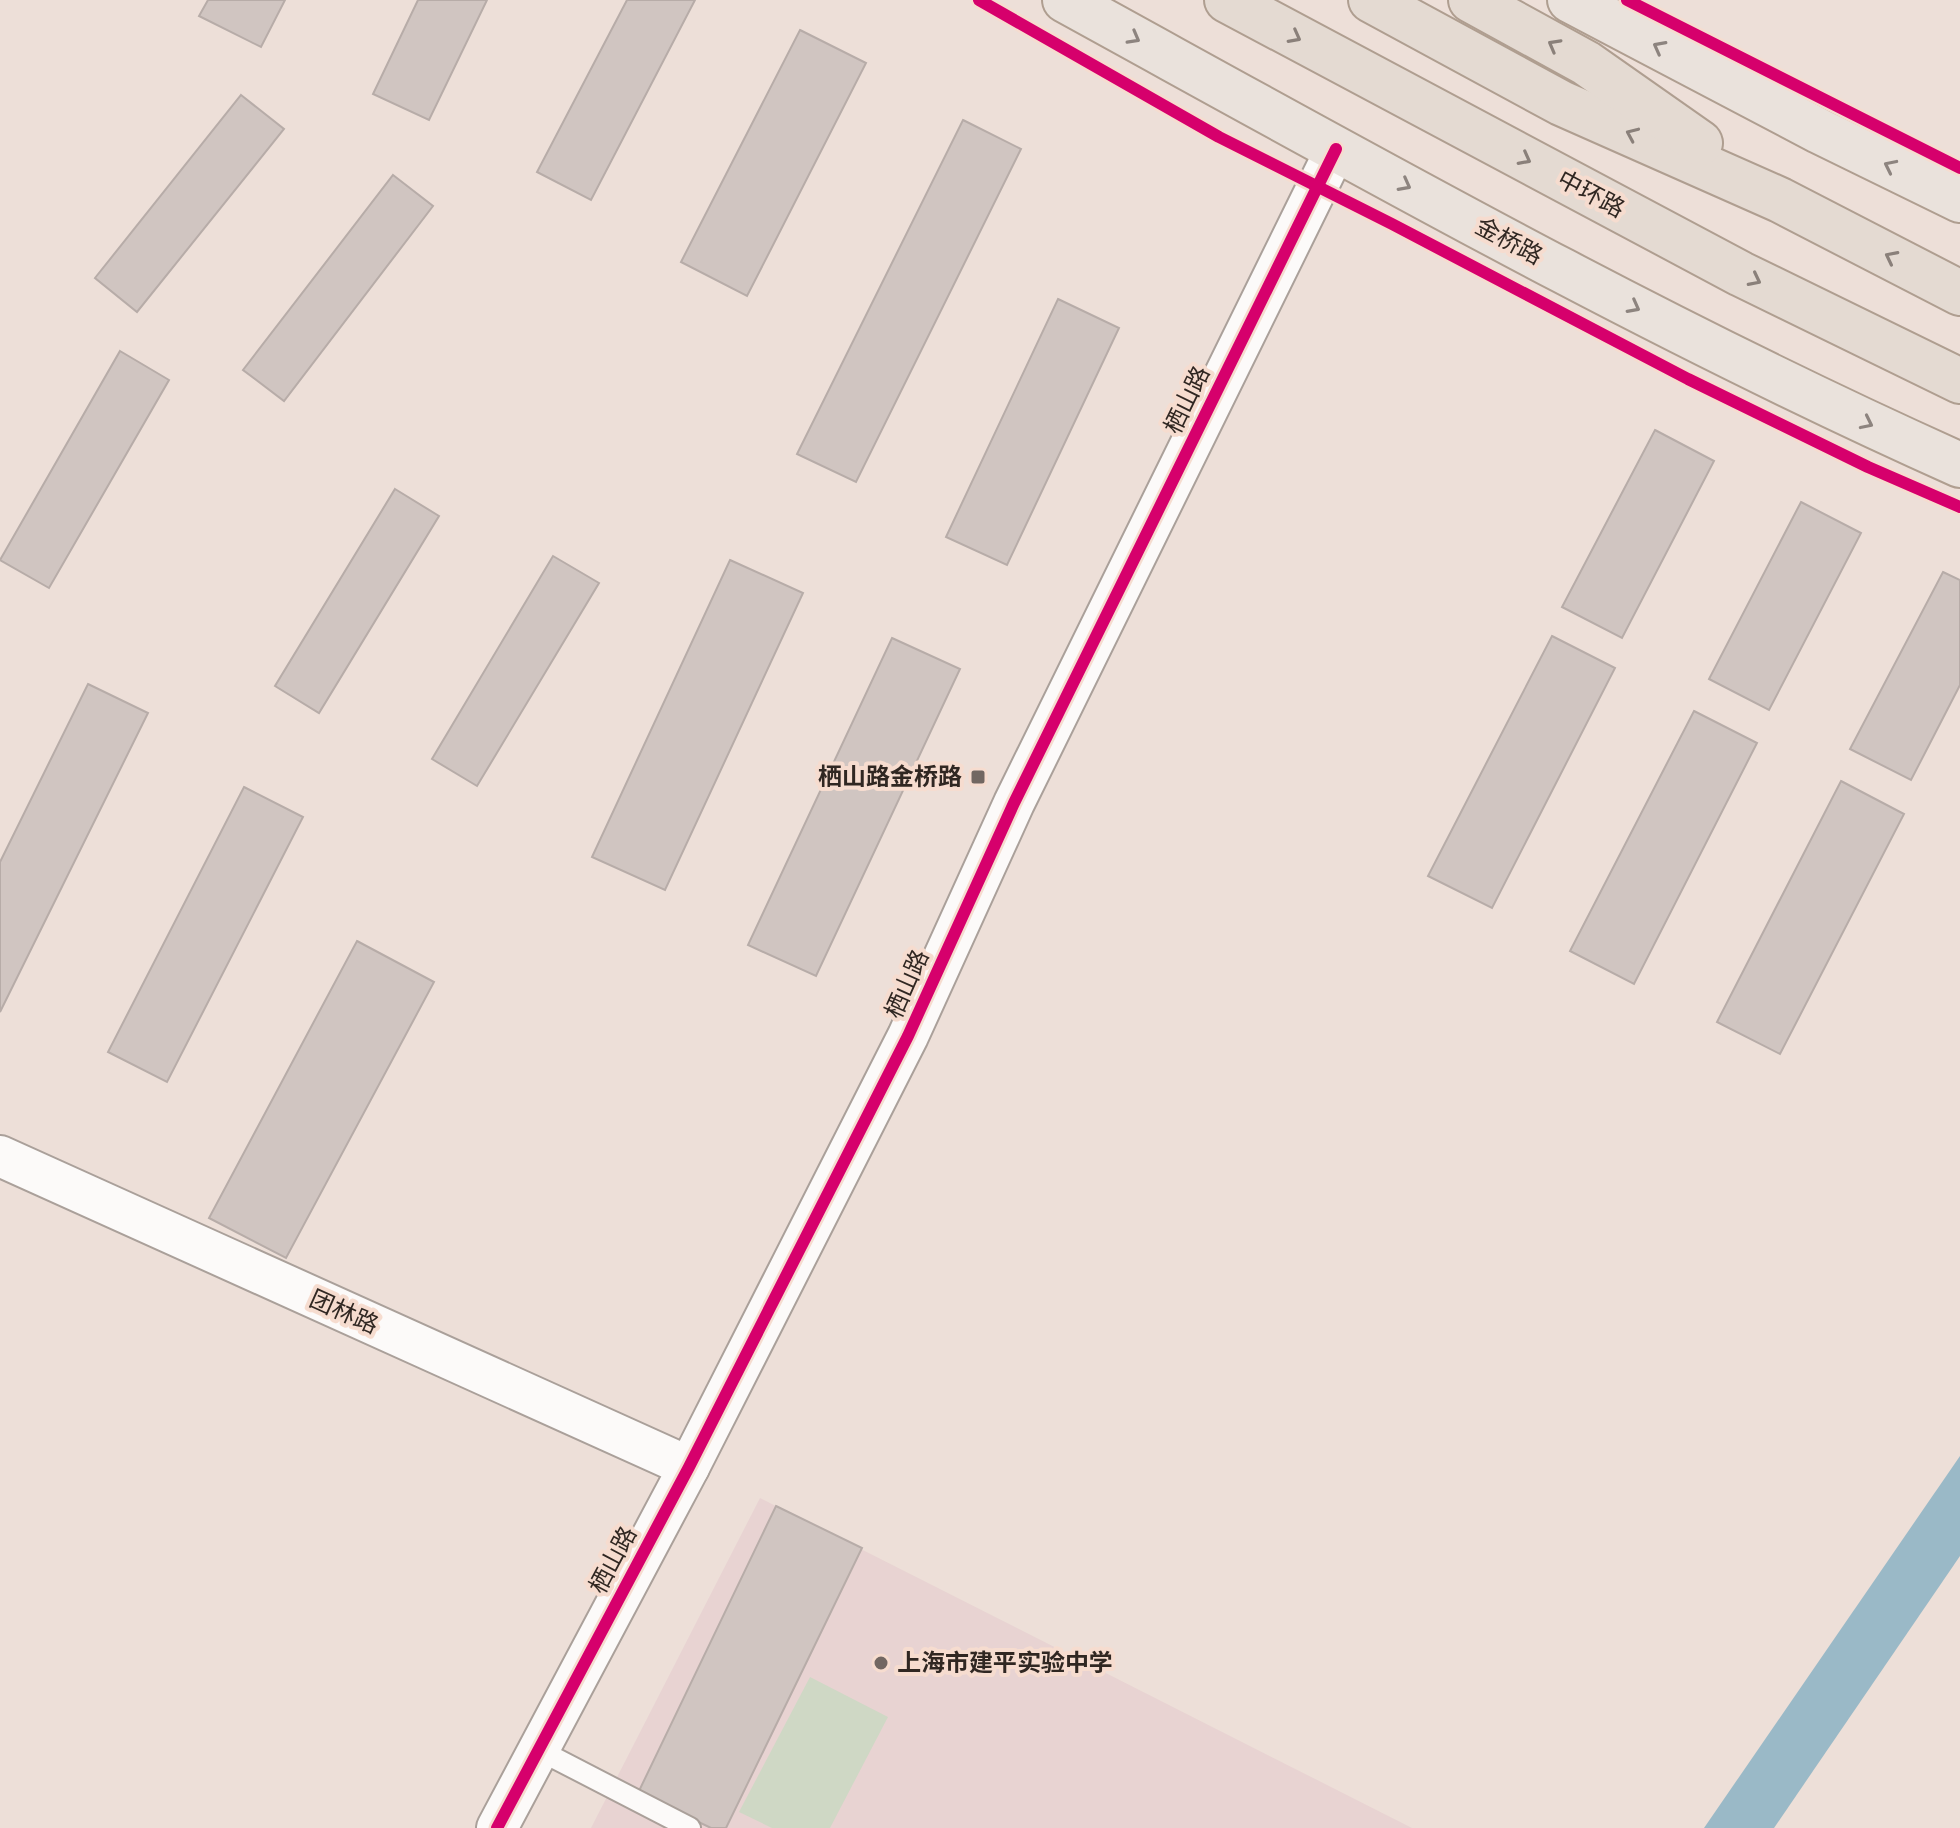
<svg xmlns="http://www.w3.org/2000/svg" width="1960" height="1828" font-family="'Fira Sans Condensed','Noto Sans SC',sans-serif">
  <rect width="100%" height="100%" fill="#eddfd8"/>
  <polygon fill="#e8d3d2" points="760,1498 1412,1828 591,1828"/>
  <polygon fill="#cfd8c5" points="810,1677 888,1717 830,1828 772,1828 739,1812"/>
  <polygon fill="#9ab9c7" points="1960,1456 1960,1556 1774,1828 1704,1828"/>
  <g fill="#d0c5c1" stroke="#b7aca8" stroke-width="2">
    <polygon points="208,0 285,0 261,47 199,16"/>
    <polygon points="418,0 487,0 429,120 373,94"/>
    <polygon points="627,0 695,0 591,200 537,172"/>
    <polygon points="800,30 866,63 747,296 681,262"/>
    <polygon points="241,95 284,129 137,312 95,278"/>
    <polygon points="963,120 1021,149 856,482 797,454"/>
    <polygon points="393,175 433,206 284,401 243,370"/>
    <polygon points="1058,299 1119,328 1007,565 946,537"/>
    <polygon points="120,351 169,380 49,588 0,560"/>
    <polygon points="1655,430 1714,461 1622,638 1562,607"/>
    <polygon points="395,489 439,516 319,713 275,686"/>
    <polygon points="1801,502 1861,533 1769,710 1709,679"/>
    <polygon points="553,556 599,583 477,786 432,759"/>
    <polygon points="730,560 803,593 665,890 592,857"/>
    <polygon points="1943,572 1960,580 1960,685 1911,780 1850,749"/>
    <polygon points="1552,636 1615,668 1492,908 1428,876"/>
    <polygon points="892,638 960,669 816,976 748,945"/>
    <polygon points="88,684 148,713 0,1012 0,862"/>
    <polygon points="1694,711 1757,743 1634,984 1570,951"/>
    <polygon points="1841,781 1904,814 1780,1054 1717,1022"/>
    <polygon points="244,787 303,817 167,1082 108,1052"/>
    <polygon points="357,941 434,982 286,1258 209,1218"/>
    <polygon points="776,1506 862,1548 726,1828 711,1828 638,1793"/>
  </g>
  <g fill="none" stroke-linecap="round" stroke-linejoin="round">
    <g stroke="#aaa09a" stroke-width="24">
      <polyline id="service" points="537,1749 690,1828"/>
    </g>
    <g stroke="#aaa09a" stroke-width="44">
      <g id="minor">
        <polyline points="0,1156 689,1467"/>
        <polyline points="497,1828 689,1467 908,1036 1014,803 1336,149"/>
      </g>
    </g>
    <g stroke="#af9e90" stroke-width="48">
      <g id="primary">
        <path d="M1065,0C1360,162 1653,328 1960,465"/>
        <polyline points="1570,0 1819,131 1960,200"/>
      </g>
    </g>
    <g stroke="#af9e90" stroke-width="48">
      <g id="trunk">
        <polyline points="1227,0 1741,274 1960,381"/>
        <polyline points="1371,0 1561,103 1780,200 1960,293"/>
        <polyline points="1471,0 1586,63 1700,143"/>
      </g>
    </g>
    <use href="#service" stroke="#fcfaf9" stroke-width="20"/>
    <use href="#minor" stroke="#fcfaf9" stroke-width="40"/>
    <use href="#primary" stroke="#eae2dc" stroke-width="44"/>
    <use href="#trunk" stroke="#e4dad2" stroke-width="44"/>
    <g stroke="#f6dccf" stroke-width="17">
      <g id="cycleway">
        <polyline points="979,0 1219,137 1392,224 1688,379 1868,467 1960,507"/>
        <polyline points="1627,0 1960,168"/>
        <polyline points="497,1828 689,1467 908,1036 1014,803 1336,149"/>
      </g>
    </g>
    <use href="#cycleway" stroke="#d6006c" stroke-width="12"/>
  </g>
  <defs><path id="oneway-chevron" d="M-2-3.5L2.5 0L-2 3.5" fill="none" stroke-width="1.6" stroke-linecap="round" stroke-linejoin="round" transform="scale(2)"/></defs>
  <g stroke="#8a807a">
    <use href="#oneway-chevron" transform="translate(1295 37) rotate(28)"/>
    <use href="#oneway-chevron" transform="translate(1554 45) rotate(-151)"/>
    <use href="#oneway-chevron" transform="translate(1632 134) rotate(-156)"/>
    <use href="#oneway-chevron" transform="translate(1525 159) rotate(28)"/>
    <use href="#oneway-chevron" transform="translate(1891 257) rotate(-153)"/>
    <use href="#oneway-chevron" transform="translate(1755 280) rotate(27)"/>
  </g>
  <g stroke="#8d847f">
    <use href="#oneway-chevron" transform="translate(1134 38) rotate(29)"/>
    <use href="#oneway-chevron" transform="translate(1659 47) rotate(-152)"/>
    <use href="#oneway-chevron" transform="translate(1890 166) rotate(-154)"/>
    <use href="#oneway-chevron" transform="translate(1405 185) rotate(28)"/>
    <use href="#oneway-chevron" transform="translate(1634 307) rotate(28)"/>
    <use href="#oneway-chevron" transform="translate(1867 423) rotate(26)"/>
  </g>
  <g fill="#726762" stroke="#f6dccf" stroke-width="3">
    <rect x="970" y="769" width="16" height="16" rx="4"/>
    <circle cx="881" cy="1663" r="8"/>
  </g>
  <g text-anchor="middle" stroke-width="8" stroke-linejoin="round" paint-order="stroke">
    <g font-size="24" fill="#302722" stroke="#f6dccf">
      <text transform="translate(1591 194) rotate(28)" y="8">中环路</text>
      <text transform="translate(1509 241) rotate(28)" y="8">金桥路</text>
      <text transform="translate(1187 400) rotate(-64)" y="8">栖山路</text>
      <text transform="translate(907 984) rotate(-66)" y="8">栖山路</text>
      <text transform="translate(344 1312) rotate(24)" y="8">团林路</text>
      <text transform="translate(613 1560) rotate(-62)" y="8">栖山路</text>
    </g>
    <g font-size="24" font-weight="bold" fill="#302722" stroke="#f6dccf" text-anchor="end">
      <text x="962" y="785">栖山路金桥路</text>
      <text x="897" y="1671" text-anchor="start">上海市建平实验中学</text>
    </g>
  </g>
</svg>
